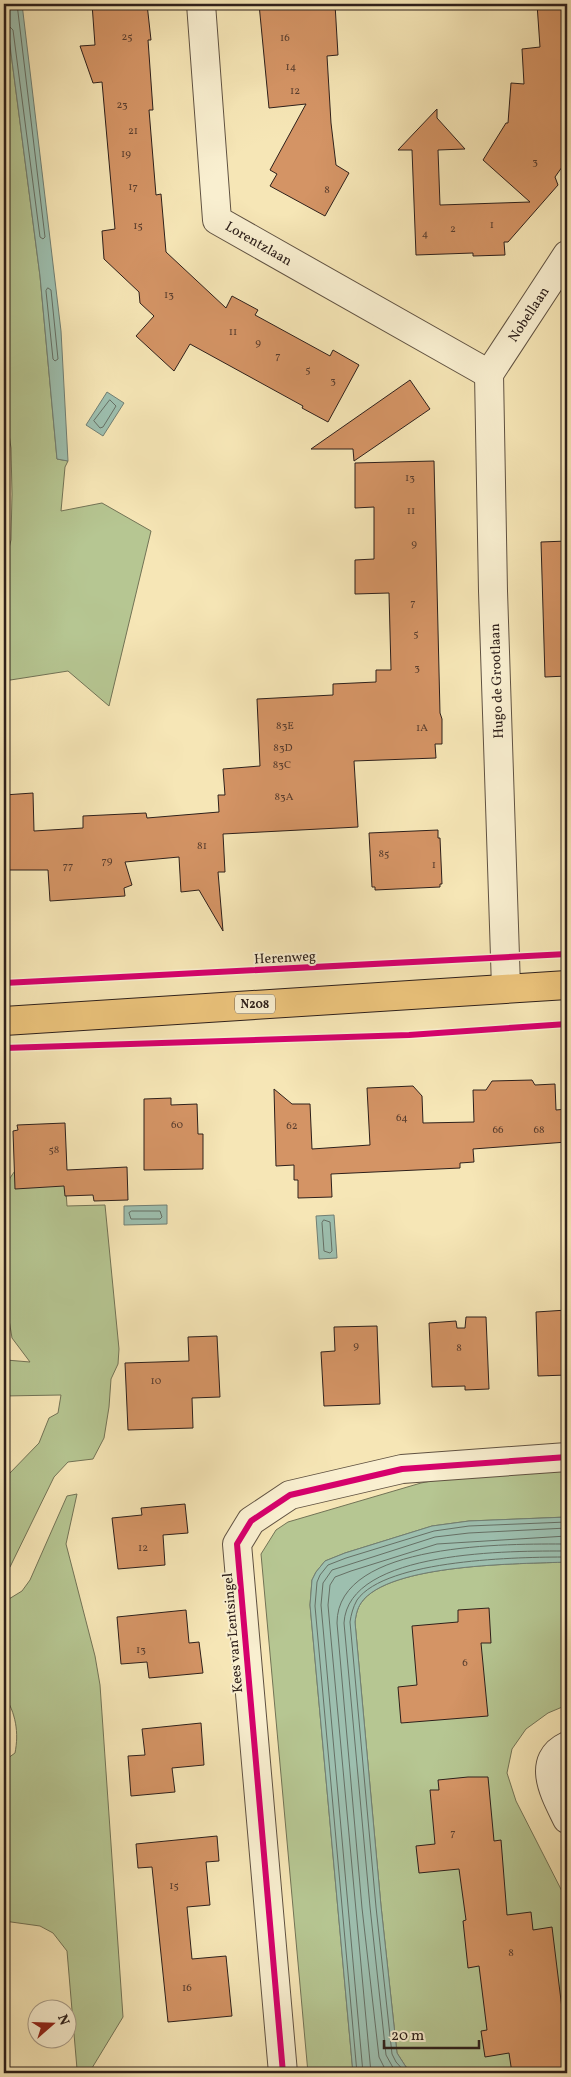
<svg xmlns="http://www.w3.org/2000/svg" width="571" height="2077" font-family="Vollkorn,serif">
  <rect width="100%" height="100%" fill="#f6e6b6"/>
  <filter id="stains"><feTurbulence type="fractalNoise" baseFrequency=".004" numOctaves="4"/><feColorMatrix values="0 0 0 0 .2 0 0 0 0 .09 0 0 0 0 .02 0 0 0 .5 -.17"/></filter>
  <radialGradient id="worn" r=".72"><stop offset=".6" stop-color="#630" stop-opacity="0"/><stop offset="1" stop-color="#630" stop-opacity=".3"/></radialGradient>
  <g fill="#b6c692" stroke="#727356">
    <polygon points="8,30 40,276 57,459 68,461 65,467 61,511 102,503 151,531 109,706 68,671 4,681 4,568 11,540 12,494 11,448 4,401 4,31"/>
    <polygon points="21,1162 64,1162 67,1206 105,1205 119,1349 118,1364 111,1379 109,1407 104,1438 93,1459 68,1462 54,1477 10,1567 4,1574 4,1487 8,1475 39,1443 49,1418 58,1413 61,1395 4,1396 4,1366 6,1360 30,1362 12,1338 4,1289 5,1198 10,1178"/>
    <polygon points="567,1471 567,1517 469,1521 432,1526 345,1553 325,1561 316,1572 312,1580 310,1605 353,2073 308,2073 261,1554 276,1530 288,1522 421,1483 447,1478"/>
    <path d="M77,1494L66,1544L95,1656L100,1685L123,2017L92,2068L77,2069L67,1951L53,1933L40,1926L4,1921V1761L15,1753C19,1733 16,1713 4,1695V1602L22,1591L30,1580L67,1496Z"/>
    <path d="M567,1562V1705L548,1713L526,1729L512,1749L507,1773L516,1801L567,1901V2073H416L406,2067L397,2053L381,1906L355,1622C356,1615 357,1609 361,1603C388,1563 522,1564 567,1562Z"/>
  </g>
  <g fill="#9dbfaf" stroke="#717f74">
    <polygon points="4,4 22,4 61,331 68,461 57,459 40,276 8,30 4,31"/>
    <polygon points="107,392 124,403 103,436 86,425"/>
    <polygon points="167,1205 167,1224 124,1225 124,1206"/>
    <polygon points="334,1215 337,1258 319,1259 316,1216"/>
    <path d="M567,1517V1562C522,1564 388,1563 361,1603C357,1609 356,1615 355,1622L381,1906L397,2053L406,2067L416,2073H353L310,1605L312,1580L316,1572L325,1561L345,1553L432,1526L469,1521Z"/>
  </g>
  <g fill="none" stroke-linecap="round" stroke-linejoin="round">
    <g stroke="#667065" stroke-width="1">
      <polyline points="4,26 9,26 13,30 40,237 43,239 45,237 17,4"/>
      <polygon points="48,288 51,290 58,359 55,361 53,359 46,291"/>
      <polygon points="110,400 116,406 103,427 100,428 94,421"/>
      <polygon points="132,1211 160,1211 162,1217 160,1219 131,1219 129,1213"/>
      <polygon points="324,1220 330,1222 332,1251 330,1253 324,1251 322,1223"/>
      <polyline points="357,2073 315,1606 317,1582 320,1575 328,1565 346,1558 434,1531 469,1526 567,1522"/>
      <polyline points="363,2073 321,1605 323,1583 332,1570 435,1537 469,1533 567,1528"/>
      <polyline points="371,2073 330,1628 328,1605 330,1585 335,1577 351,1571 437,1544 567,1536"/>
      <path d="M387,2073L379,2057L362,1908L337,1623C337,1541 511,1544 567,1544"/>
      <path d="M396,2073L386,2055L370,1907L344,1623C348,1549 514,1551 567,1551"/>
      <path d="M406,2073L396,2062L392,2054L376,1907L350,1622C351,1615 353,1607 357,1600C386,1559 520,1557 567,1557"/>
    </g>
  </g>
  <g fill="#d49465" stroke="#2e201b">
    <polygon points="92,4 147,4 151,40 148,40 153,110 149,110 156,195 161,194 166,252 226,308 232,296 258,310 255,315 330,356 333,350 359,365 328,422 302,408 303,406 190,344 174,371 136,336 154,316 140,303 139,292 104,259 102,231 115,229 102,82 93,83 80,46 95,45"/>
    <polygon points="259,4 335,4 338,55 327,56 331,123 336,165 349,173 325,216 270,186 277,174 270,170 306,104 269,108"/>
    <polygon points="537,4 567,4 567,160 555,177 558,185 508,242 504,242 505,255 473,256 473,253 416,255 412,150 398,150 437,109 437,118 465,149 438,150 440,205 530,202 483,160 506,123 508,123 511,83 524,84 522,49 540,47"/>
    <polygon points="410,380 430,409 354,461 353,449 311,449"/>
    <polygon points="434,461 440,713 442,719 442,744 435,744 436,758 354,761 358,827 223,834 225,872 218,872 223,931 199,890 181,892 179,857 125,862 132,885 124,888 125,896 50,901 48,870 4,870 4,795 33,793 34,831 83,828 83,816 146,813 147,818 219,812 218,795 225,795 223,769 260,766 257,699 333,695 333,684 376,682 376,670 391,670 389,593 355,594 355,560 374,559 374,507 355,508 355,463"/>
    <polygon points="567,541 567,676 545,677 541,542"/>
    <polygon points="438,830 438,838 440,838 442,884 440,884 440,887 375,890 375,887 372,887 369,833"/>
    <polygon points="532,1080 535,1085 555,1084 556,1110 567,1109 567,1142 473,1149 474,1162 460,1163 460,1168 331,1174 332,1197 298,1198 298,1180 294,1180 294,1165 276,1166 274,1089 292,1104 310,1104 312,1149 370,1145 367,1088 413,1086 422,1096 423,1123 474,1122 473,1090 486,1090 492,1081"/>
    <polygon points="171,1098 171,1105 197,1104 198,1134 203,1134 203,1169 144,1170 144,1099"/>
    <polygon points="65,1123 67,1170 127,1167 128,1200 94,1201 93,1195 65,1196 64,1186 15,1189 13,1131 18,1130 17,1125"/>
    <polygon points="567,1310 567,1375 538,1376 536,1312"/>
    <polygon points="466,1317 486,1317 489,1389 465,1390 465,1386 432,1387 429,1323 456,1321 457,1328 465,1328"/>
    <polygon points="377,1326 380,1404 324,1406 321,1352 335,1351 334,1327"/>
    <polygon points="217,1336 220,1397 192,1398 193,1428 128,1430 125,1363 189,1361 188,1337"/>
    <polygon points="185,1504 188,1533 163,1535 165,1565 118,1569 112,1518 142,1515 141,1508"/>
    <polygon points="489,1608 491,1643 481,1643 488,1716 401,1723 398,1687 417,1685 412,1626 458,1622 458,1610"/>
    <polygon points="186,1610 189,1643 199,1642 203,1673 149,1678 147,1662 121,1664 117,1617"/>
    <polygon points="201,1723 204,1765 172,1768 175,1792 131,1796 128,1756 145,1755 142,1729"/>
    <polygon points="468,1777 488,1777 494,1841 501,1840 507,1915 531,1912 533,1930 552,1927 564,2025 567,2024 567,2073 512,2073 509,2053 485,2057 481,2031 487,2030 479,1966 468,1968 463,1921 466,1920 459,1869 419,1873 416,1846 435,1844 430,1790 439,1790 438,1780"/>
    <polygon points="217,1836 219,1861 206,1862 210,1905 187,1907 192,1959 226,1956 232,2016 168,2022 152,1867 138,1868 136,1844"/>
  </g>
  <g fill="none" stroke-linecap="round" stroke-linejoin="round">
    <g stroke="#605242" stroke-width="30">
      <g id="minor">
        <polyline points="201,4 217,220 489,374"/>
        <polyline points="489,374 493,591 506,987"/>
        <polyline points="489,374 567,255"/>
        <path d="M567,1746C535,1761 556,1796 567,1819"/>
        <polyline points="283,2073 237,1544 251,1521 290,1495 402,1469 567,1457"/>
      </g>
    </g>
    <g stroke="#2e201b" stroke-width="30">
      <polyline id="primary" points="4,1021 567,985"/>
    </g>
    <use href="#minor" stroke="#f9efd0" stroke-width="28"/>
    <use href="#primary" stroke="#ebc37b" stroke-width="28"/>
    <g stroke="#f9efd0" stroke-width="9">
      <g id="cycleway">
        <polyline points="4,983 567,954"/>
        <polyline points="4,1048 409,1035 567,1024"/>
        <polyline points="283,2073 237,1544 251,1521 290,1495 402,1469 567,1457"/>
      </g>
    </g>
    <use href="#cycleway" stroke="#d6006c" stroke-width="6"/>
  </g>
  <g text-anchor="middle" stroke-width="4" stroke-linejoin="round" paint-order="stroke">
    <g font-size="11" fill="#583d2e">
      <text x="127" y="40">25</text>
      <text x="285" y="41">16</text>
      <text x="291" y="70">14</text>
      <text x="295" y="94">12</text>
      <text x="122" y="108">23</text>
      <text x="133" y="134">21</text>
      <text x="126" y="157">19</text>
      <text x="535" y="165">3</text>
      <text x="133" y="190">17</text>
      <text x="327" y="193">8</text>
      <text x="492" y="228">1</text>
      <text x="138" y="229">15</text>
      <text x="453" y="232">2</text>
      <text x="425" y="237">4</text>
      <text x="169" y="298">13</text>
      <text x="233" y="335">11</text>
      <text x="258" y="346">9</text>
      <text x="278" y="359">7</text>
      <text x="308" y="373">5</text>
      <text x="333" y="384">3</text>
      <text x="410" y="481">13</text>
      <text x="411" y="514">11</text>
      <text x="414" y="547">9</text>
      <text x="413" y="606">7</text>
      <text x="416" y="637">5</text>
      <text x="417" y="671">3</text>
      <text x="285" y="729">83E</text>
      <text x="422" y="731">1A</text>
      <text x="283" y="751">83D</text>
      <text x="282" y="768">83C</text>
      <text x="284" y="800">83A</text>
      <text x="202" y="849">81</text>
      <text x="384" y="857">85</text>
      <text x="107" y="864">79</text>
      <text x="434" y="868">1</text>
      <text x="68" y="869">77</text>
      <text x="402" y="1121">64</text>
      <text x="177" y="1128">60</text>
      <text x="292" y="1129">62</text>
      <text x="498" y="1133">66</text>
      <text x="539" y="1133">68</text>
      <text x="54" y="1153">58</text>
      <text x="356" y="1349">9</text>
      <text x="459" y="1351">8</text>
      <text x="156" y="1384">10</text>
      <text x="143" y="1551">12</text>
      <text x="141" y="1653">13</text>
      <text x="465" y="1666">6</text>
      <text x="453" y="1836">7</text>
      <text x="174" y="1889">15</text>
      <text x="511" y="1956">8</text>
      <text x="187" y="1991">16</text>
    </g>
    <rect fill="#f9efd0" stroke="#6b5e51" stroke-width="1" x="235" y="994.5" width="40" height="19" rx="4"/>
    <g font-size="12" font-weight="bold" fill="#2e201b">
      <text x="255" y="1008">N208</text>
    </g>
    <g font-size="14" fill="#2e201b" stroke="#f9efd0">
      <text transform="translate(259 243) rotate(30)" y="5">Lorentzlaan</text>
      <text transform="translate(528 314) rotate(-57)" y="5">Nobellaan</text>
      <text transform="translate(496 681) rotate(-92)" y="5">Hugo de Grootlaan</text>
      <text transform="translate(285 957) rotate(-3)" y="5">Herenweg</text>
      <text transform="translate(232 1633) rotate(-95)" y="5">Kees van Lentsingel</text>
    </g>
  </g>
  <rect width="571" height="2077" fill="none" stroke="#f6e6b6" stroke-width="20"/>
  <rect x="5" y="5" width="561" height="2067" fill="none" stroke="#2e201b" stroke-width="2.5"/>
  <rect x="10" y="10" width="551" height="2057" fill="none" stroke="#2e201b"/>
  <g transform="translate(52 2024) rotate(70)"><circle r="24" fill="#f9efd0" stroke="#a89c88"/>
  <path d="M0-4L9 19L0 12L-9 19Z" fill="#8f2418"/>
  <text y="-8" font-size="14" font-weight="bold" text-anchor="middle" fill="#2e201b">N</text>
  </g>
  <path d="M384 2040v8h95v-8" fill="none" stroke="#2e201b" stroke-width="2.5"/>
  <text x="391" y="2040" font-size="15" fill="#2e201b" stroke="#f9efd0" stroke-width="4" paint-order="stroke">20 m</text>
  <rect width="100%" height="100%" filter="url(#stains)"/>
  <rect width="100%" height="100%" fill="url(#worn)"/>
</svg>
